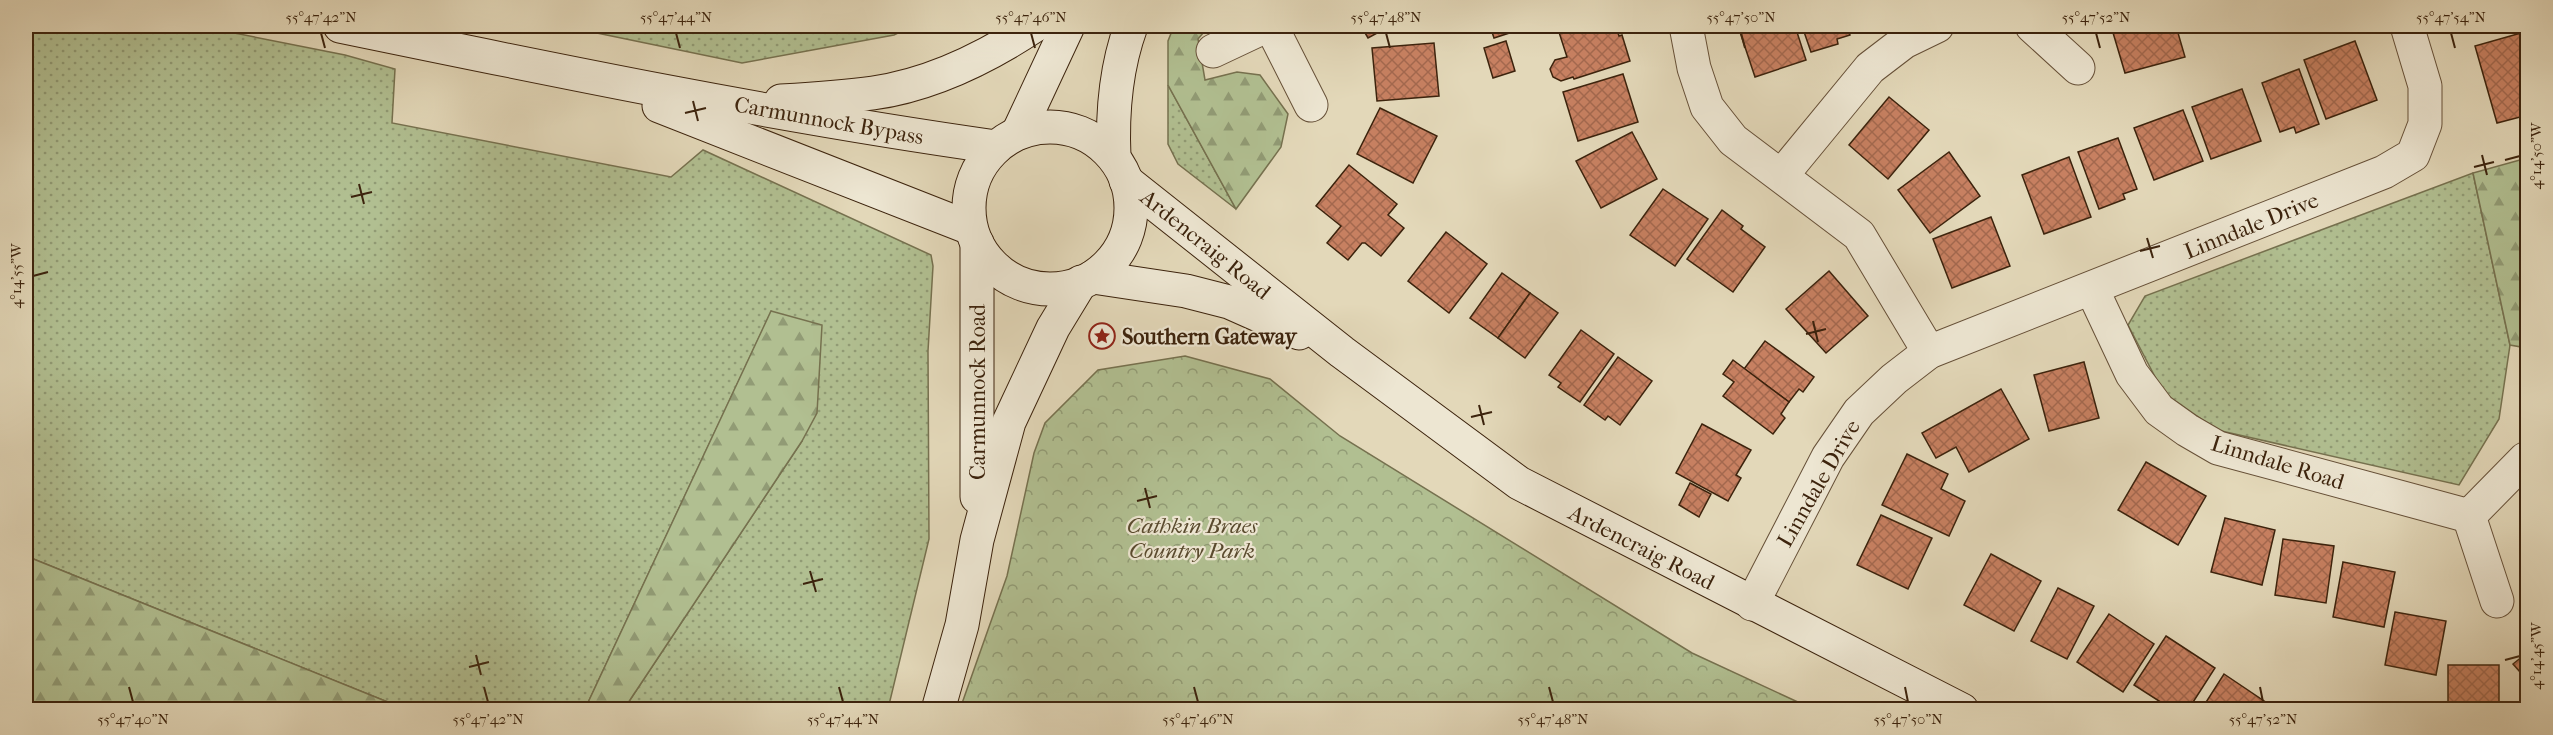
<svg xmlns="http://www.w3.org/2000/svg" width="2553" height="735" font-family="'IM FELL French Canon',serif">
  <defs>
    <pattern id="grass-dots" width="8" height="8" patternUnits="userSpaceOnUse" patternTransform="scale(1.5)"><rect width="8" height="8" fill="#b1bf91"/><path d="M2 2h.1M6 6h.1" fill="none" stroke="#919b75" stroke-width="1.8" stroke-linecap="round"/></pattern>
    <pattern id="forest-firs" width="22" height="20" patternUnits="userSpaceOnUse" patternTransform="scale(1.5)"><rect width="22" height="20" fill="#b1bf91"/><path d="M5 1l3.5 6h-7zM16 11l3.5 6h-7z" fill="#919b75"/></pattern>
    <pattern id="park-crowns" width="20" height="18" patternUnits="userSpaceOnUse" patternTransform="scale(1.5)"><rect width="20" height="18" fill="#b1bf91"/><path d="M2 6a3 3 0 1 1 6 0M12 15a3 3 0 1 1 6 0" fill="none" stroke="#919b75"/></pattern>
    <pattern id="building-cross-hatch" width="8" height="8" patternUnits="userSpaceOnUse" patternTransform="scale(1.5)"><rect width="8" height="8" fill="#c78061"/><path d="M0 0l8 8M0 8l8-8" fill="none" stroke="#a3684e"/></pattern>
  </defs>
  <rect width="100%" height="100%" fill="#e3d8b9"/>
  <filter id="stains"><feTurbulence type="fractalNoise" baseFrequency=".00333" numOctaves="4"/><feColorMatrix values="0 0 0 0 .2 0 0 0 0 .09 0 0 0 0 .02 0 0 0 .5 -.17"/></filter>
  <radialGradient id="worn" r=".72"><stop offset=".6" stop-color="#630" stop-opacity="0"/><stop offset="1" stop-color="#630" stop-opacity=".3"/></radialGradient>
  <g fill="url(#grass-dots)" stroke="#76714f" stroke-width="1.5">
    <polygon points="26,26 199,26 345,55 395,69 392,123 671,177 703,150 931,255 933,266 928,351 929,539 888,709 624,709 802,441 771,312 585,709 405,709 26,556"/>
    <polygon points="563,26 912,26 894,35 742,63"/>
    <polygon points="1168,85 1236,209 1178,164 1168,144"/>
    <polygon points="2473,173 2510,345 2499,419 2459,485 2217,430 2163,392 2128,325 2145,296"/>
  </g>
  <g fill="url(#forest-firs)" stroke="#76714f" stroke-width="1.5">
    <polygon points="1174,26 1209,26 1198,39 1205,80 1237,72 1260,75 1288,114 1281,147 1236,209 1168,85 1168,41"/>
    <polygon points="2527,158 2528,158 2527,348 2510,345 2473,173"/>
    <polygon points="771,311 822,325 817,413 802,441 624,709 585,709"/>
    <polygon points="26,556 405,709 26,709"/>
  </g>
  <polygon fill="url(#park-crowns)" stroke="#76714f" stroke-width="1.5" points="1185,356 1270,379 1340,436 1692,653 1813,709 960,709 1007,576 1034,453 1045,423 1098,370"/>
  <g fill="url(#building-cross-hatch)" stroke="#3c230d" stroke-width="1.5">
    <polygon points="1361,26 1390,26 1368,38"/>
    <polygon points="1490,26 1527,26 1528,27 1494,38"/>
    <polygon points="1557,26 1616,26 1619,36 1622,35 1630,61 1574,79 1573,77 1561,81 1553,77 1550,69 1555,60 1567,57"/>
    <polygon points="1738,26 1795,26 1806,60 1755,77"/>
    <polygon points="1802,26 1847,26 1850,35 1837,39 1838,44 1811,52"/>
    <polygon points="2111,26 2176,26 2185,57 2125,73"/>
    <polygon points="2528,31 2528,115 2497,123 2475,46"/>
    <polygon points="1506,41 1515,71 1493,78 1484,48"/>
    <polygon points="2355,41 2377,100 2326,119 2304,60"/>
    <polygon points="1434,43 1439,96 1377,101 1372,48"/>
    <polygon points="2299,69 2319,124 2296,133 2294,127 2280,132 2262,83"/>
    <polygon points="1623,74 1638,122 1578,141 1563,92"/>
    <polygon points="2242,89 2261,141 2211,159 2192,107"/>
    <polygon points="1889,97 1929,130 1888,179 1849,145"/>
    <polygon points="1380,108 1437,136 1413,183 1357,154"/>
    <polygon points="2183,110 2203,161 2154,180 2134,128"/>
    <polygon points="1632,132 1657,179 1601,208 1576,161"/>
    <polygon points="2118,138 2137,189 2123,194 2125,199 2099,209 2078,152"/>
    <polygon points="1949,152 1980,196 1930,233 1898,190"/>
    <polygon points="2069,157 2091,217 2044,234 2022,175"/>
    <polygon points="1349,165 1397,204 1388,215 1404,228 1381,256 1365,243 1362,243 1348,260 1327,243 1341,226 1316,206"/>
    <polygon points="1663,189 1708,219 1675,266 1630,235"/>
    <polygon points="1722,210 1743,226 1741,229 1765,247 1733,292 1687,259"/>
    <polygon points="1991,217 2010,266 1952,288 1933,239"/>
    <polygon points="1446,232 1487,264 1449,313 1408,281"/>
    <polygon points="1829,271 1868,316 1826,353 1786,309"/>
    <polygon points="1502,273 1530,293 1498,338 1470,318"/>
    <polygon points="1530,293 1558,313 1525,358 1498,338"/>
    <polygon points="1581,330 1614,354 1580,402 1558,387 1561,383 1549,375"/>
    <polygon points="1765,341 1814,377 1803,392 1799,389 1789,402 1744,369"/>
    <polygon points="1618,357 1652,381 1620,425 1608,416 1605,420 1584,405"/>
    <polygon points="1733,360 1789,402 1781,414 1785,418 1773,434 1723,396 1734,382 1723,374"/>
    <polygon points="2084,362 2099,418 2049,431 2034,375"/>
    <polygon points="2001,389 2029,439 1969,472 1956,447 1936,458 1922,433"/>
    <polygon points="1702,424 1751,450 1736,475 1741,478 1728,501 1676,473"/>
    <polygon points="1907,454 1948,474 1941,489 1965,501 1949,536 1882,505"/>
    <polygon points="2146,462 2206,496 2178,545 2118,510"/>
    <polygon points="1690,483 1711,494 1699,517 1679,505"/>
    <polygon points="1881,515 1932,538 1908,589 1857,565"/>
    <polygon points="2225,518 2275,530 2262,585 2211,572"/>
    <polygon points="2283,539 2334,546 2326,603 2275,595"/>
    <polygon points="1991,554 2041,581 2014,631 1964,605"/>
    <polygon points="2343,562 2395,572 2384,627 2333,617"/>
    <polygon points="2058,588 2094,606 2067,659 2031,641"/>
    <polygon points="2395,612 2446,621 2436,675 2385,665"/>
    <polygon points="2109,614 2154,644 2123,692 2077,662"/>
    <polygon points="2166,636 2215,668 2188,710 2173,710 2134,685"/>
    <polygon points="2528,652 2528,681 2513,664"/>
    <rect x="2448" y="665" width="51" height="45"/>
    <polygon points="2224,674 2270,705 2267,710 2201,710"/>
  </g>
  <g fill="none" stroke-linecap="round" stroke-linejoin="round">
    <g stroke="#665038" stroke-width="35">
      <g id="street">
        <polyline points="1271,26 1311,105"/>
        <polyline points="1686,26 1694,68 1707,107 1733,140 1859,235 1929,352"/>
        <polyline points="2032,26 2078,68"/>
        <polyline points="1213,51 1266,26"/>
        <polyline points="1782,175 1870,68 1904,42 1937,26"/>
        <polyline points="2092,289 2132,374 2159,410 2187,430 2218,448 2469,516 2525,459"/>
        <polyline points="2469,516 2497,601"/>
        <polyline points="1752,604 1828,457 1859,412 1894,379 1929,352 2384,172 2413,155 2425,124 2425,86 2407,26"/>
      </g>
    </g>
    <g stroke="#3c230d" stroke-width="35">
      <g id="secondary">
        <path d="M340,26C558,71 776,116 996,147"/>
        <path d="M781,101C812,99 843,97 873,93C930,85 987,57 1034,26"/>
        <polyline points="659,106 970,228"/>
        <circle cx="1050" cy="208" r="81"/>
        <polyline points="1018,133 1068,26"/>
        <path d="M1114,157C1112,113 1116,67 1131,26"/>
        <polyline points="1126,181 1342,352 1519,483 1962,710"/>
        <polyline points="1093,277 1186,291 1229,302 1299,333"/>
        <polyline points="977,497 977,243"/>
        <polyline points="938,710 962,625 977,540 1009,422 1053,328 1081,282"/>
      </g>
    </g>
    <use href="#street" stroke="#ede6d2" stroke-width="33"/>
    <use href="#secondary" stroke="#ede6d2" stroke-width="33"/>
  </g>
  <path fill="none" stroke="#3c230d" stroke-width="2" d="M321,33L325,48M676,33L680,48M1031,33L1035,48M1386,33L1390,48M1741,33L1745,48M2096,33L2100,48M2451,33L2455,48M693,101L698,121M685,113L706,108M2482,155L2487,175M2505,160L2520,156M2474,167L2494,162M359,184L364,204M351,197L372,192M2147,238L2153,258M2140,251L2160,246M33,276L48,272M1813,321L1818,342M1806,334L1826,329M1479,405L1484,425M1471,417L1492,412M1145,488L1150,508M1137,501L1157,496M810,571L816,592M803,584L823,579M476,655L481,675M2505,660L2520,656M469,667L489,662M129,687L133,702M484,687L488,702M839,687L843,702M1194,687L1198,702M1549,687L1553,702M1905,687L1908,702M2260,687L2263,702"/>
  <defs>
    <g id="sight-ring" transform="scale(1.35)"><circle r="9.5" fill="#ede6d2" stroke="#8f2418" stroke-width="1.5"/><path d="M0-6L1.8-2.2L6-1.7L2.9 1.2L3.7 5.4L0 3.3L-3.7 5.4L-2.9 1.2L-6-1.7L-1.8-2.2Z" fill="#8f2418"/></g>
  </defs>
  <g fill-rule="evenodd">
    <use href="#sight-ring" x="1102" y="336"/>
  </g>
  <g text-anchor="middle" stroke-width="4.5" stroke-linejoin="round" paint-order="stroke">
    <g font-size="22" fill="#3c230d" stroke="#ede6d2">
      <text transform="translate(829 120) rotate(10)" y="8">Carmunnock Bypass</text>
      <text transform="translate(2251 225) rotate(-22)" y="8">Linndale Drive</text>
      <text transform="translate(1206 244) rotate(39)" y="8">Ardencraig Road</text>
      <text transform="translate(977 392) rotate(-90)" y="8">Carmunnock Road</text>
      <text transform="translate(2278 462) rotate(17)" y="8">Linndale Road</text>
      <text transform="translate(1818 483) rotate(-60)" y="8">Linndale Drive</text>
      <text transform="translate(1642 547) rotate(27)" y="8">Ardencraig Road</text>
    </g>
    <g font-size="22" font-weight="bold" fill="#3c230d" stroke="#ede6d2" text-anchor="start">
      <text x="1122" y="344">Southern Gateway</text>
    </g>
    <g font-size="22" font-style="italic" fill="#594a2e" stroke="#ede6d2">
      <text x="1192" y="533">Cathkin Braes<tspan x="1192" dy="25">Country Park</tspan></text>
    </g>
  </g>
  <rect width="2553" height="735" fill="none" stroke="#e3d8b9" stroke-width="66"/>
  <rect x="33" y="33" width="2487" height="669" fill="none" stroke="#3c230d" stroke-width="2"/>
  <g font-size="15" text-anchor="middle" fill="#3c230d">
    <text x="321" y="22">55°47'42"N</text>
    <text x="676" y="22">55°47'44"N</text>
    <text x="1031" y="22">55°47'46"N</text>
    <text x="1386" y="22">55°47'48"N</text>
    <text x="1741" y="22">55°47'50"N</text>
    <text x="2096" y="22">55°47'52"N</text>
    <text x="2451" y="22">55°47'54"N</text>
    <text transform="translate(2536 156) rotate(-90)" y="5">4°14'50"W</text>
    <text transform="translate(16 276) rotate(-90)" y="5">4°14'55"W</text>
    <text transform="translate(2536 656) rotate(-90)" y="5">4°14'45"W</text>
    <text x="133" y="724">55°47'40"N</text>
    <text x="488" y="724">55°47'42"N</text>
    <text x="843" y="724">55°47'44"N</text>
    <text x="1198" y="724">55°47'46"N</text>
    <text x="1553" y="724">55°47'48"N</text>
    <text x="1908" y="724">55°47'50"N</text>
    <text x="2263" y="724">55°47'52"N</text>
  </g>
  <rect width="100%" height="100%" filter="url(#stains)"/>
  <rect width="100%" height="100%" fill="url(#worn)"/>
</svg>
